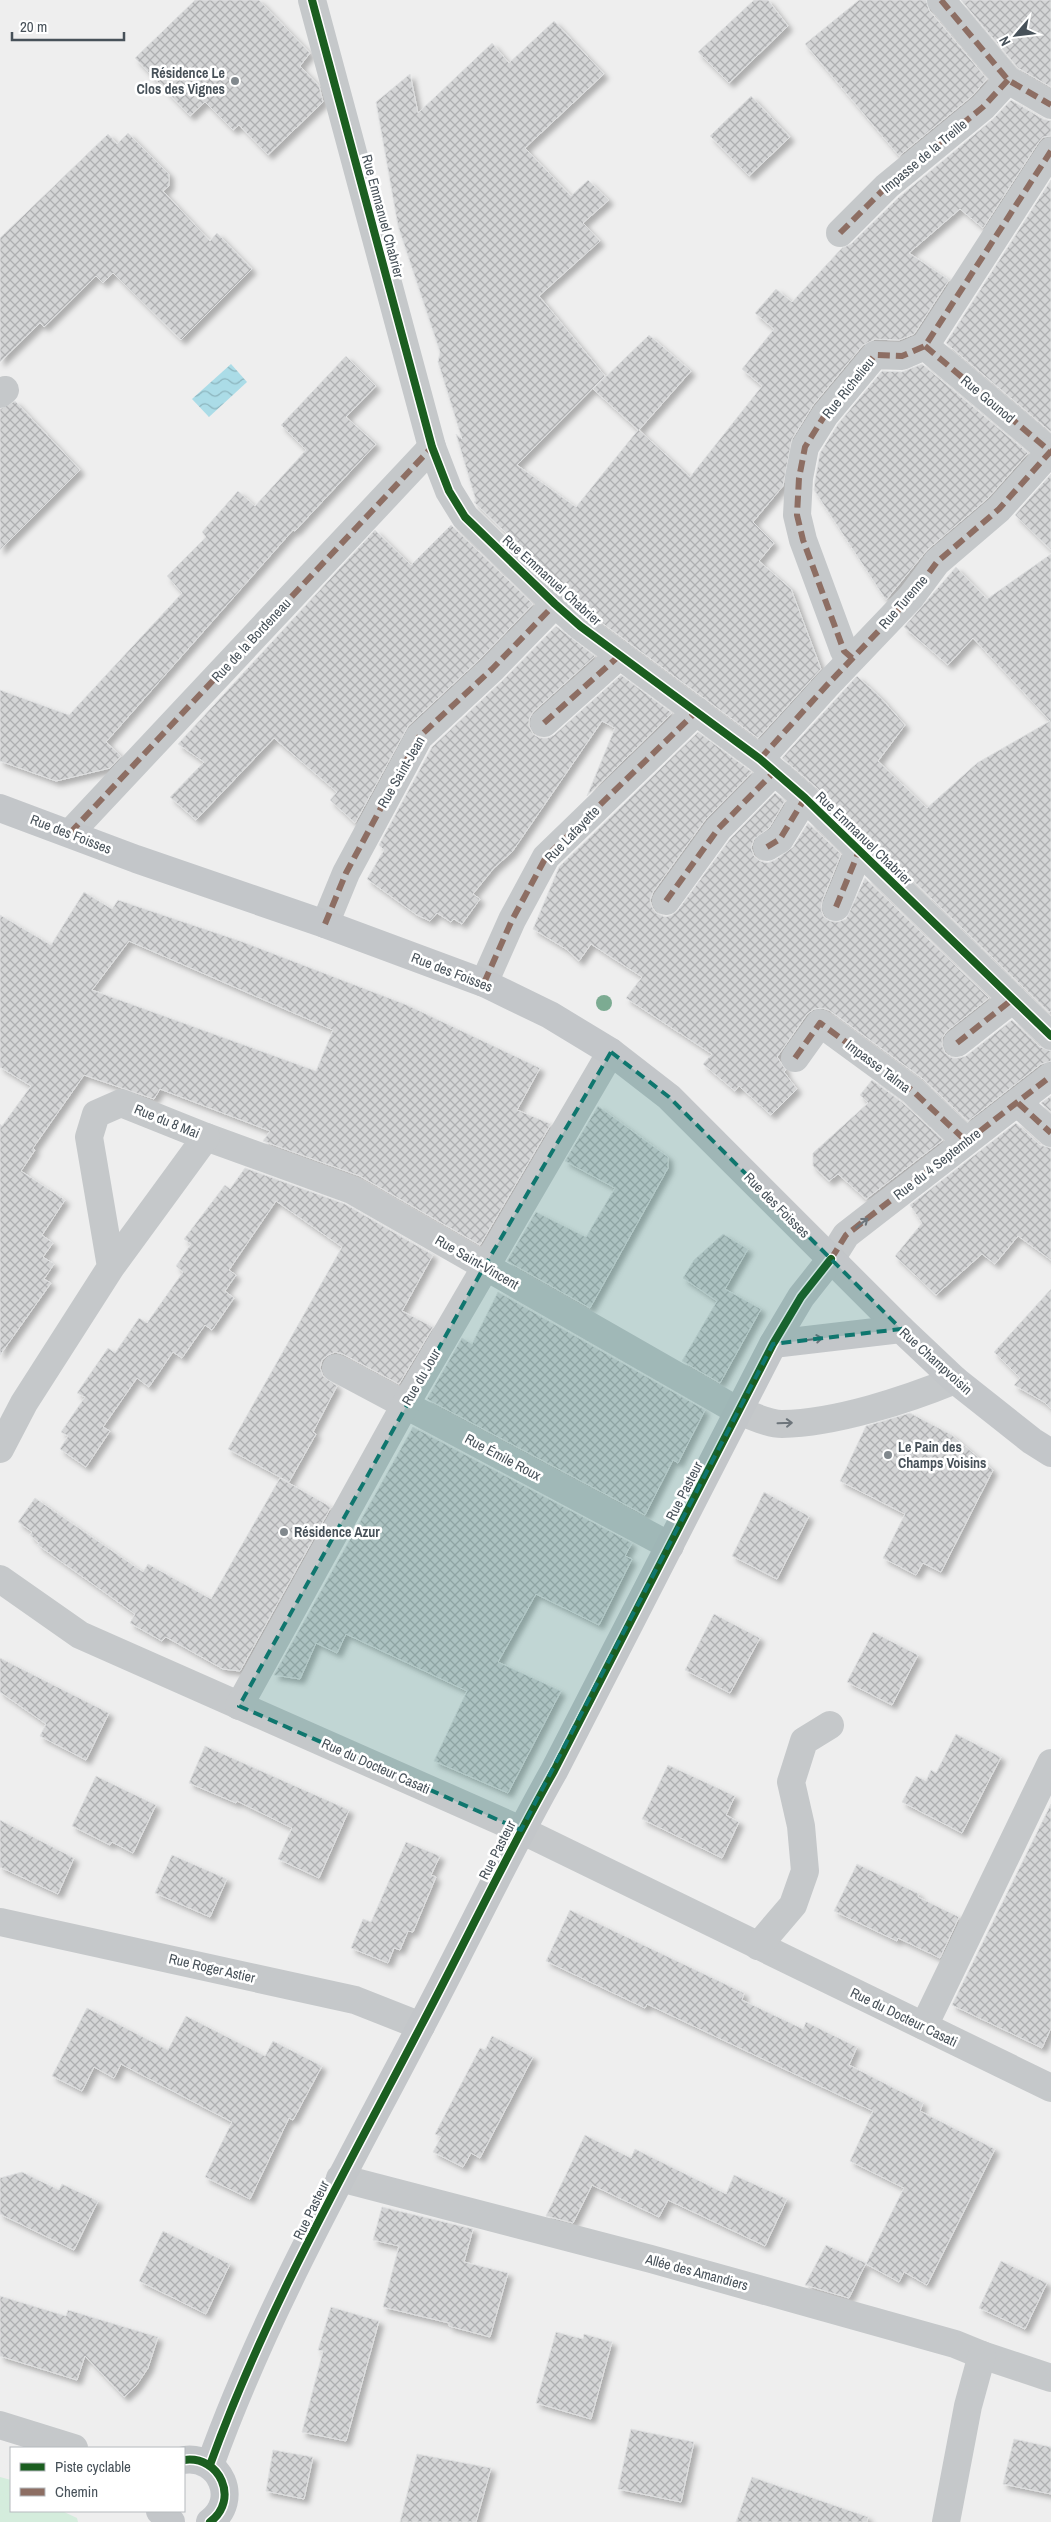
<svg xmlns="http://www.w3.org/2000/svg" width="1051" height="2522" font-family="'Archivo Narrow',sans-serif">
  <defs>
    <pattern id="water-waves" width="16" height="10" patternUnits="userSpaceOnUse" patternTransform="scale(1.25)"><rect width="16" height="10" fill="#abdce7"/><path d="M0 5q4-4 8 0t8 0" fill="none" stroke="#8db5be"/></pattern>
    <pattern id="building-cross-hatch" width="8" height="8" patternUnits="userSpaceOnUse" patternTransform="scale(1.25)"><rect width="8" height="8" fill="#d4d5d6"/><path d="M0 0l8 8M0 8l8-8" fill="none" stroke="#aeafb1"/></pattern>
    <filter id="shadow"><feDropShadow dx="4.5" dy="4.5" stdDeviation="2.5" flood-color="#0004"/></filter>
  </defs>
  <rect width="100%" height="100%" fill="#eee"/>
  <polygon fill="#d4ecdc" points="0,2477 11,2480 11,2511 62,2511 77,2518 78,2522 0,2522"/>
  <polygon fill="url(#water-waves)" points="231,364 247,382 209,417 192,399"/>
  <g fill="url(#building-cross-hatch)" stroke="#dfe0e1" fill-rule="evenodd" filter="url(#shadow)">
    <polygon points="195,0 259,0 310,53 300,66 319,86 323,102 268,155 239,125 233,130 205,102 190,116 135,58"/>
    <polygon points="754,0 768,0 788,26 729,83 698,52"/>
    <polygon points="859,0 926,0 929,10 987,79 972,96 899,156 805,44"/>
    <polygon points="961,0 1051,0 1051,87 1018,68"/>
    <polygon points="554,21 604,74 525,148 571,196 588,180 609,200 583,223 600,241 539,296 605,376 517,465 576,507 638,430 593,389 649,335 691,371 639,430 690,477 762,386 742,369 774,329 755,313 776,289 792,302 842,248 851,244 898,198 993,119 1011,100 1043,119 1051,121 1051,136 1043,137 1038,143 983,228 960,209 909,253 949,280 914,334 899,340 875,339 863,345 813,405 792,439 783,486 753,522 774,543 759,561 791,589 821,669 758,738 590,614 474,502 476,501 456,434 462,439 438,362 440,352 398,226 376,102 410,74 418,113 492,43 509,63"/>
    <polygon points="751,96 790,137 749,176 710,136"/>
    <polygon points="128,133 169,174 169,186 163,191 210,241 217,233 252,269 181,340 113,273 103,283 96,276 44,327 40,323 0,362 0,238 108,134 117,144"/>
    <polygon points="1051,180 1051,432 946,343"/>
    <polygon points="346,356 376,386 346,417 376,444 295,531 293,530 106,742 121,756 110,768 56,781 0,761 0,690 69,715 182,593 167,576 206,537 202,532 238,491 255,506 306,450 281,425"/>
    <polygon points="922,364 1028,453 988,498 927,550 886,600 814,490 815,480 820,453 838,424 882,371 902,372"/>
    <polygon points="15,401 80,470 0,550 0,409"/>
    <polygon points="1051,474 1051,550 1015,515"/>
    <polygon points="451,525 533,604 481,658 408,726 355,823 330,800 337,792 274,738 196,820 170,797 204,762 178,744 375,530 411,565"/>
    <polygon points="1051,554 1051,1011 1049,1012 816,787 782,758 857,676 880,697 905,725 878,761 927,808 977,763 1050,721 973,638 948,665 904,627 956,567 987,599"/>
    <polygon points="556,626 595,656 533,712 529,719 529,726 533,734 540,738 548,738 554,735 621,675 672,713 587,796 615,728 602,721 512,852 494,868 473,894 480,899 462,924 454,919 451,922 437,913 430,921 417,915 367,879 384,850 379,845 432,747 503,680"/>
    <polygon points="698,732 752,772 705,820 653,892 650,900 652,907 656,913 665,917 672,915 678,910 730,839 775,793 785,801 769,828 754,839 751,848 754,856 760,861 767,863 775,860 793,847 808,823 841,854 822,901 821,910 824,917 830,921 838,922 846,919 865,878 989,998 947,1031 942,1038 942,1045 945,1053 952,1058 959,1058 966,1056 1012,1020 1040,1047 1051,1051 1051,1061 1041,1064 968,1121 922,1078 829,1010 822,1008 814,1009 807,1014 777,1057 786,1070 784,1072 797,1089 771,1115 739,1086 735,1091 703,1064 712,1054 626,998 642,977 591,944 579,961 566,949 533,929 559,867"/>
    <path d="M84,892L112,909L118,900L243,942L407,1005L540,1068L517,1110L551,1124L480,1245L360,1176L263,1141L270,1131L160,1089L154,1099L84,1075L33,1148L35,1150L21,1171L65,1200L42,1235L53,1243L43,1257L54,1264L44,1279L51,1283L0,1355V1124L2,1126L31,1086L0,1067V915L51,945ZM129,941L333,1030L316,1071L92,990Z"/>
    <polygon points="872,1080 903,1103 943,1140 866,1199 838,1174 829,1181 813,1166 813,1153 868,1103 860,1095"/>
    <polygon points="1051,1096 1051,1112 1041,1103"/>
    <polygon points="598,1106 668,1157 668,1168 590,1308 507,1261 536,1212 586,1237 615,1188 565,1161"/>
    <polygon points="1016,1123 1040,1145 1051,1148 1051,1260 1018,1236 995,1264 982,1254 936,1295 895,1256 922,1223 910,1205"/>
    <polygon points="245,1168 345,1204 433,1255 402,1311 433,1327 399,1384 343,1354 335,1352 328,1355 322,1360 320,1368 323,1376 337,1386 313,1432 316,1434 289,1482 228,1449 342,1247 276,1201 229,1270 236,1275 225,1291 234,1298 212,1330 205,1325 182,1358 173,1352 149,1387 137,1378 103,1427 110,1431 86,1467 60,1449 68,1436 61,1432 85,1397 77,1393 108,1348 115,1353 139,1318 147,1323 183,1272 176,1266 191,1244 184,1239 225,1185 230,1189"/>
    <polygon points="723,1234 748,1249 725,1289 761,1309 720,1383 682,1361 717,1301 683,1278 694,1260"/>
    <polygon points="1051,1289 1051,1409 1044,1402 1014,1385 1020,1378 994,1352"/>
    <polygon points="498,1292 705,1410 678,1463 673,1460 645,1515 427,1399 462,1338 472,1344"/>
    <polygon points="910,1413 952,1435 993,1470 941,1572 923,1563 916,1575 883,1558 905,1514 840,1481 866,1426"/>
    <polygon points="413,1427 632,1543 625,1556 632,1559 599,1625 536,1594 498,1662 561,1691 508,1793 434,1761 467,1691 346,1634 337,1653 316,1643 300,1679 274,1675"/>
    <polygon points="280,1478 331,1507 240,1671 223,1669 166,1637 162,1641 130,1623 135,1614 38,1545 39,1543 30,1535 32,1532 18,1522 35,1498 143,1572 148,1564 211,1599"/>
    <polygon points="764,1492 809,1516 777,1579 732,1556"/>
    <polygon points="714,1614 760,1638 730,1693 685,1670"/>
    <polygon points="873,1632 918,1655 892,1705 847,1682"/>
    <polygon points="0,1658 109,1713 86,1760 40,1736 46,1724 0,1692"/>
    <polygon points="956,1734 1001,1757 962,1833 902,1802 916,1776 926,1781 931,1770 936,1773"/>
    <polygon points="205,1746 349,1810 319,1878 278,1859 292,1828 237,1801 236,1803 189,1783"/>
    <polygon points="668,1765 735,1796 726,1815 739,1822 722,1858 642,1819"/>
    <polygon points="96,1776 156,1805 133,1853 112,1842 110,1845 72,1826"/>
    <polygon points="1051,1804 1051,2028 1042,2048 952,2005"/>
    <polygon points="0,1820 74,1858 58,1894 0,1867"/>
    <polygon points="406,1842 440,1856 431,1875 436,1877 413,1932 408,1931 400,1950 394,1948 388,1963 351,1948 363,1919 371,1922"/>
    <polygon points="172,1855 227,1879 210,1917 155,1893"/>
    <polygon points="857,1864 919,1894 918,1897 959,1917 940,1958 898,1938 897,1941 834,1911"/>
    <polygon points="570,1910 744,1993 742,2000 803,2029 806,2022 857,2047 849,2065 923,2103 920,2111 995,2149 927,2285 904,2272 899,2282 866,2264 904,2188 850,2161 873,2111 647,2004 645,2008 546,1961"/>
    <polygon points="87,2008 168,2050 186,2016 265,2056 273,2041 322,2066 293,2120 289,2118 250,2199 205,2177 232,2122 121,2064 114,2078 94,2067 82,2091 52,2076"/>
    <polygon points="492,2036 533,2057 480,2158 471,2153 463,2167 433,2152 441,2137 435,2134 480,2048 485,2050"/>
    <polygon points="585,2135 631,2158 635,2149 726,2194 734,2175 787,2199 765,2246 668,2200 659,2217 592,2185 573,2223 546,2216"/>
    <polygon points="22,2172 59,2190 62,2184 98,2201 74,2250 0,2214 0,2178"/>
    <polygon points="382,2207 473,2229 464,2262 508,2273 490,2337 449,2326 449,2323 383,2307 399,2246 373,2240"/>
    <polygon points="163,2231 230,2264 206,2314 139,2281"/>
    <polygon points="826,2245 866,2263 849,2298 805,2285"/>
    <polygon points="1001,2261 1047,2283 1025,2329 979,2308"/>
    <polygon points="0,2296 66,2316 68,2310 158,2337 148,2368 136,2386 124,2397 85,2356 77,2380 0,2356"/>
    <polygon points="331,2307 379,2321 346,2441 302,2432 323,2351 318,2350"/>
    <polygon points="556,2332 583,2339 584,2334 612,2342 591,2419 536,2403"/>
    <polygon points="631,2429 694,2442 681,2502 618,2489"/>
    <polygon points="1014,2439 1051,2447 1051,2494 1003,2484"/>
    <polygon points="273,2450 313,2457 304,2499 266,2491"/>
    <polygon points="417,2454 491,2468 476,2522 400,2522"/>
    <polygon points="752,2477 868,2517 867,2522 736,2522"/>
  </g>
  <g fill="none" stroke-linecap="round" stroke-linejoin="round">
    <g stroke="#c5c8ca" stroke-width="28">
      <polyline points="312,0 432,447 449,491 465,517 555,604 580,626 760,759 805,798 1051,1036"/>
      <polyline points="941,0 1008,80 1051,105"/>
      <polyline points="840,233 887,186 983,107 1008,80"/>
      <polyline points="925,346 1051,452"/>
      <polyline points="0,394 5,390"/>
      <polyline points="852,658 844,651 803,540 797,515 799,478 805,447 825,415 875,355 902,356 925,346 1051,151"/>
      <polyline points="544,723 620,655"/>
      <polyline points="760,759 827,685 911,597 937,562 999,509 1051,451"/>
      <polyline points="70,833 432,447"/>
      <polyline points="767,847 780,839 805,798"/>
      <polyline points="666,901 718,829 774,772"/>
      <polyline points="836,907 859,851"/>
      <polyline points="325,924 346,873 419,737 492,669 555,604"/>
      <polyline points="484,983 512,920 546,857 697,711"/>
      <polyline points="957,1043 1013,999"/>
      <polyline points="795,1058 820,1023 913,1091 966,1141"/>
      <polyline points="1018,1103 1051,1133"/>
      <path d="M206,1137L352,1190L738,1411C751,1415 768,1424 782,1424C836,1423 906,1400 955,1380"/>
      <polyline points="831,1259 846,1235 1051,1076"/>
      <polyline points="336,1368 670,1546"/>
      <polyline points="0,1449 24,1403 111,1267 206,1137 121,1103 96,1114 89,1137 111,1267"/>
      <polyline points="0,1579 80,1635 521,1830 1051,2088"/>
      <polyline points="239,1706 405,1405 611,1052"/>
      <polyline points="0,1922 355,2000 421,2026"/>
      <polyline points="758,1946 793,1905 805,1871 801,1826 791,1782 804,1741 830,1725"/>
      <polyline points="924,2026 1051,1763"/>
      <polyline points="340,2178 651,2259 955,2344 982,2355 1051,2378"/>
      <polyline points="0,2425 74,2448"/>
      <polyline points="946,2522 968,2406 982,2355"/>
    </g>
    <g stroke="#c3c6c9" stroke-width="28">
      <polyline points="0,808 136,859 325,924 484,983 550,1015 611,1052 669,1097 901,1329 955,1380 1032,1441 1051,1453"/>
      <polyline points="773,1344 901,1329"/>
      <path d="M184,2460C220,2455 240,2500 210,2522"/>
      <path d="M210,2465C265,2312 346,2170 421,2026C466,1941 507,1854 554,1771L773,1344L801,1297L831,1259"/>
      <polyline points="160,2511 171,2522"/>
    </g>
    <g stroke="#8d6e63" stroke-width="6" stroke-dasharray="12 6" stroke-linecap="butt">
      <polyline points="941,0 1008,80 1051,105"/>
      <polyline points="840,233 887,186 983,107 1008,80"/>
      <polyline points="925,346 1051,452"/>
      <polyline points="852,658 844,651 803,540 797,515 799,478 805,447 825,415 875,355 902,356 925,346 1051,151"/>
      <polyline points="544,723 620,655"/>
      <polyline points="760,759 827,685 911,597 937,562 999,509 1051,451"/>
      <polyline points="70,833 432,447"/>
      <polyline points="767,847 780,839 805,798"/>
      <polyline points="666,901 718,829 774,772"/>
      <polyline points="836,907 859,851"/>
      <polyline points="325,924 346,873 419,737 492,669 555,604"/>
      <polyline points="484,983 512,920 546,857 697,711"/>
      <polyline points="957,1043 1013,999"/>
      <polyline points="795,1058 820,1023 913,1091 966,1141"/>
      <polyline points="1018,1103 1051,1133"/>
      <polyline points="831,1259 846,1235 1051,1076"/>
    </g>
    <g stroke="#fff" stroke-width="11">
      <g id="cycleway">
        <polyline points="312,0 432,447 449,491 465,517 555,604 580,626 760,759 805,798 1051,1036"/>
        <path d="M184,2460C220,2455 240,2500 210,2522"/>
        <path d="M210,2465C265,2312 346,2170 421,2026C466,1941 507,1854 554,1771L773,1344L801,1297L831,1259"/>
      </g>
    </g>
    <use href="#cycleway" stroke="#1b5e20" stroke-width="8"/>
  </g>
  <circle fill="#7cab92" cx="604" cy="1003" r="8"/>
  <defs><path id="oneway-shaft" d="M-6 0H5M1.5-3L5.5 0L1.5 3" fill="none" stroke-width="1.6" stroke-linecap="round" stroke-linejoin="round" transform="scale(1.25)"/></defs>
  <g stroke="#6d757b">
    <use href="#oneway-shaft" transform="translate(862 1223) rotate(-38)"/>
    <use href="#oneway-shaft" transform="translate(785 1423) rotate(-2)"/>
  </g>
  <use stroke="#6c747b" href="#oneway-shaft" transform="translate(815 1339) rotate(-7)"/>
  <path fill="#0f766e" fill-opacity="0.2" stroke="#0f766e" stroke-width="4" stroke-dasharray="10 6" stroke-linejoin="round" d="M611,1052L669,1097L901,1329L773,1344L521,1830L239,1706L484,1267Z"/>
  <g fill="#81888d" stroke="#fff" stroke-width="2">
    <circle cx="235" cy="81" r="5"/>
    <circle cx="888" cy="1455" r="5"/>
    <circle cx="284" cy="1532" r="5"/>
  </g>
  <g text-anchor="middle" stroke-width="5" stroke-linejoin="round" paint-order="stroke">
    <g font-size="14" font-weight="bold" fill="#475159" stroke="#fff" text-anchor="start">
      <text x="225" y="78" text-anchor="end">Résidence Le<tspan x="225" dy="16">Clos des Vignes</tspan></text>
      <text x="898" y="1452">Le Pain des<tspan x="898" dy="16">Champs Voisins</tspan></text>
      <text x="294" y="1537">Résidence Azur</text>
    </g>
    <g font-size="14" fill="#475159" stroke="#fff">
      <text transform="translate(924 156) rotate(-40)" y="5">Impasse de la Treille</text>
      <text transform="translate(383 216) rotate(75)" y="5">Rue Emmanuel Chabrier</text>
      <text transform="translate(848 388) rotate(-51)" y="5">Rue Richelieu</text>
      <text transform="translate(988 399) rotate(40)" y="5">Rue Gounod</text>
      <text transform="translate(552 580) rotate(42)" y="5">Rue Emmanuel Chabrier</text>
      <text transform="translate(903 602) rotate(-49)" y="5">Rue Turenne</text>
      <text transform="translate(251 640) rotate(-47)" y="5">Rue de la Bordeneau</text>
      <text transform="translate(401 772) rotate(-60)" y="5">Rue Saint-Jean</text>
      <text transform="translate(71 834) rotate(21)" y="5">Rue des Foisses</text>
      <text transform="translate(572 834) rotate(-46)" y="5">Rue Lafayette</text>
      <text transform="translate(864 838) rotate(44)" y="5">Rue Emmanuel Chabrier</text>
      <text transform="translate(452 972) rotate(21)" y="5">Rue des Foisses</text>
      <text transform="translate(878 1066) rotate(37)" y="5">Impasse Talma</text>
      <text transform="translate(167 1121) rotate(22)" y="5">Rue du 8 Mai</text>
      <text transform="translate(937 1164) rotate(-38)" y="5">Rue du 4 Septembre</text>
      <text transform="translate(777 1205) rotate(45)" y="5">Rue des Foisses</text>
      <text transform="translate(477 1262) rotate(30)" y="5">Rue Saint-Vincent</text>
      <text transform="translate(936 1361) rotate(42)" y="5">Rue Champvoisin</text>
      <text transform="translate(421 1377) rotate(-60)" y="5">Rue du Jour</text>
      <text transform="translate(503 1457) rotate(28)" y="5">Rue Émile Roux</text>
      <text transform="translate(684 1491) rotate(-63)" y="5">Rue Pasteur</text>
      <text transform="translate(376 1766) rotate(24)" y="5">Rue du Docteur Casati</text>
      <text transform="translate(497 1850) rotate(-63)" y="5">Rue Pasteur</text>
      <text transform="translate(212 1968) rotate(13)" y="5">Rue Roger Astier</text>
      <text transform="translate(904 2017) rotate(26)" y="5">Rue du Docteur Casati</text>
      <text transform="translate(311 2210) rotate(-64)" y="5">Rue Pasteur</text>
      <text transform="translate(697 2272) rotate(15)" y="5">Allée des Amandiers</text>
    </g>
  </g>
  <rect x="10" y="2447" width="175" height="65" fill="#ffffff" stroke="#b5b9bd"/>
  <rect x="20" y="2463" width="25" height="8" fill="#1b5e20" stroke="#b5b9bd"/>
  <text x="55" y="2472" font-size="15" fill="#475159">Piste cyclable</text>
  <rect x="20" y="2488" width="25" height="8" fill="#8d6e63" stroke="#b5b9bd"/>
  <text x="55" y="2497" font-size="15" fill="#475159">Chemin</text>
  <g transform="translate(1016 35) rotate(242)" stroke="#ffffff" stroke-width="4" paint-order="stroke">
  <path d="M0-4L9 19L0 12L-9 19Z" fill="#475159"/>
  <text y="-8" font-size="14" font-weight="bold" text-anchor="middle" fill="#475159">N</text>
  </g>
  <path d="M12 32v8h112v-8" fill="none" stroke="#475159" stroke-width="2.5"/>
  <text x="20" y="32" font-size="15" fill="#475159" stroke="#ffffff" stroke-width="4" paint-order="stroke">20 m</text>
</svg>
